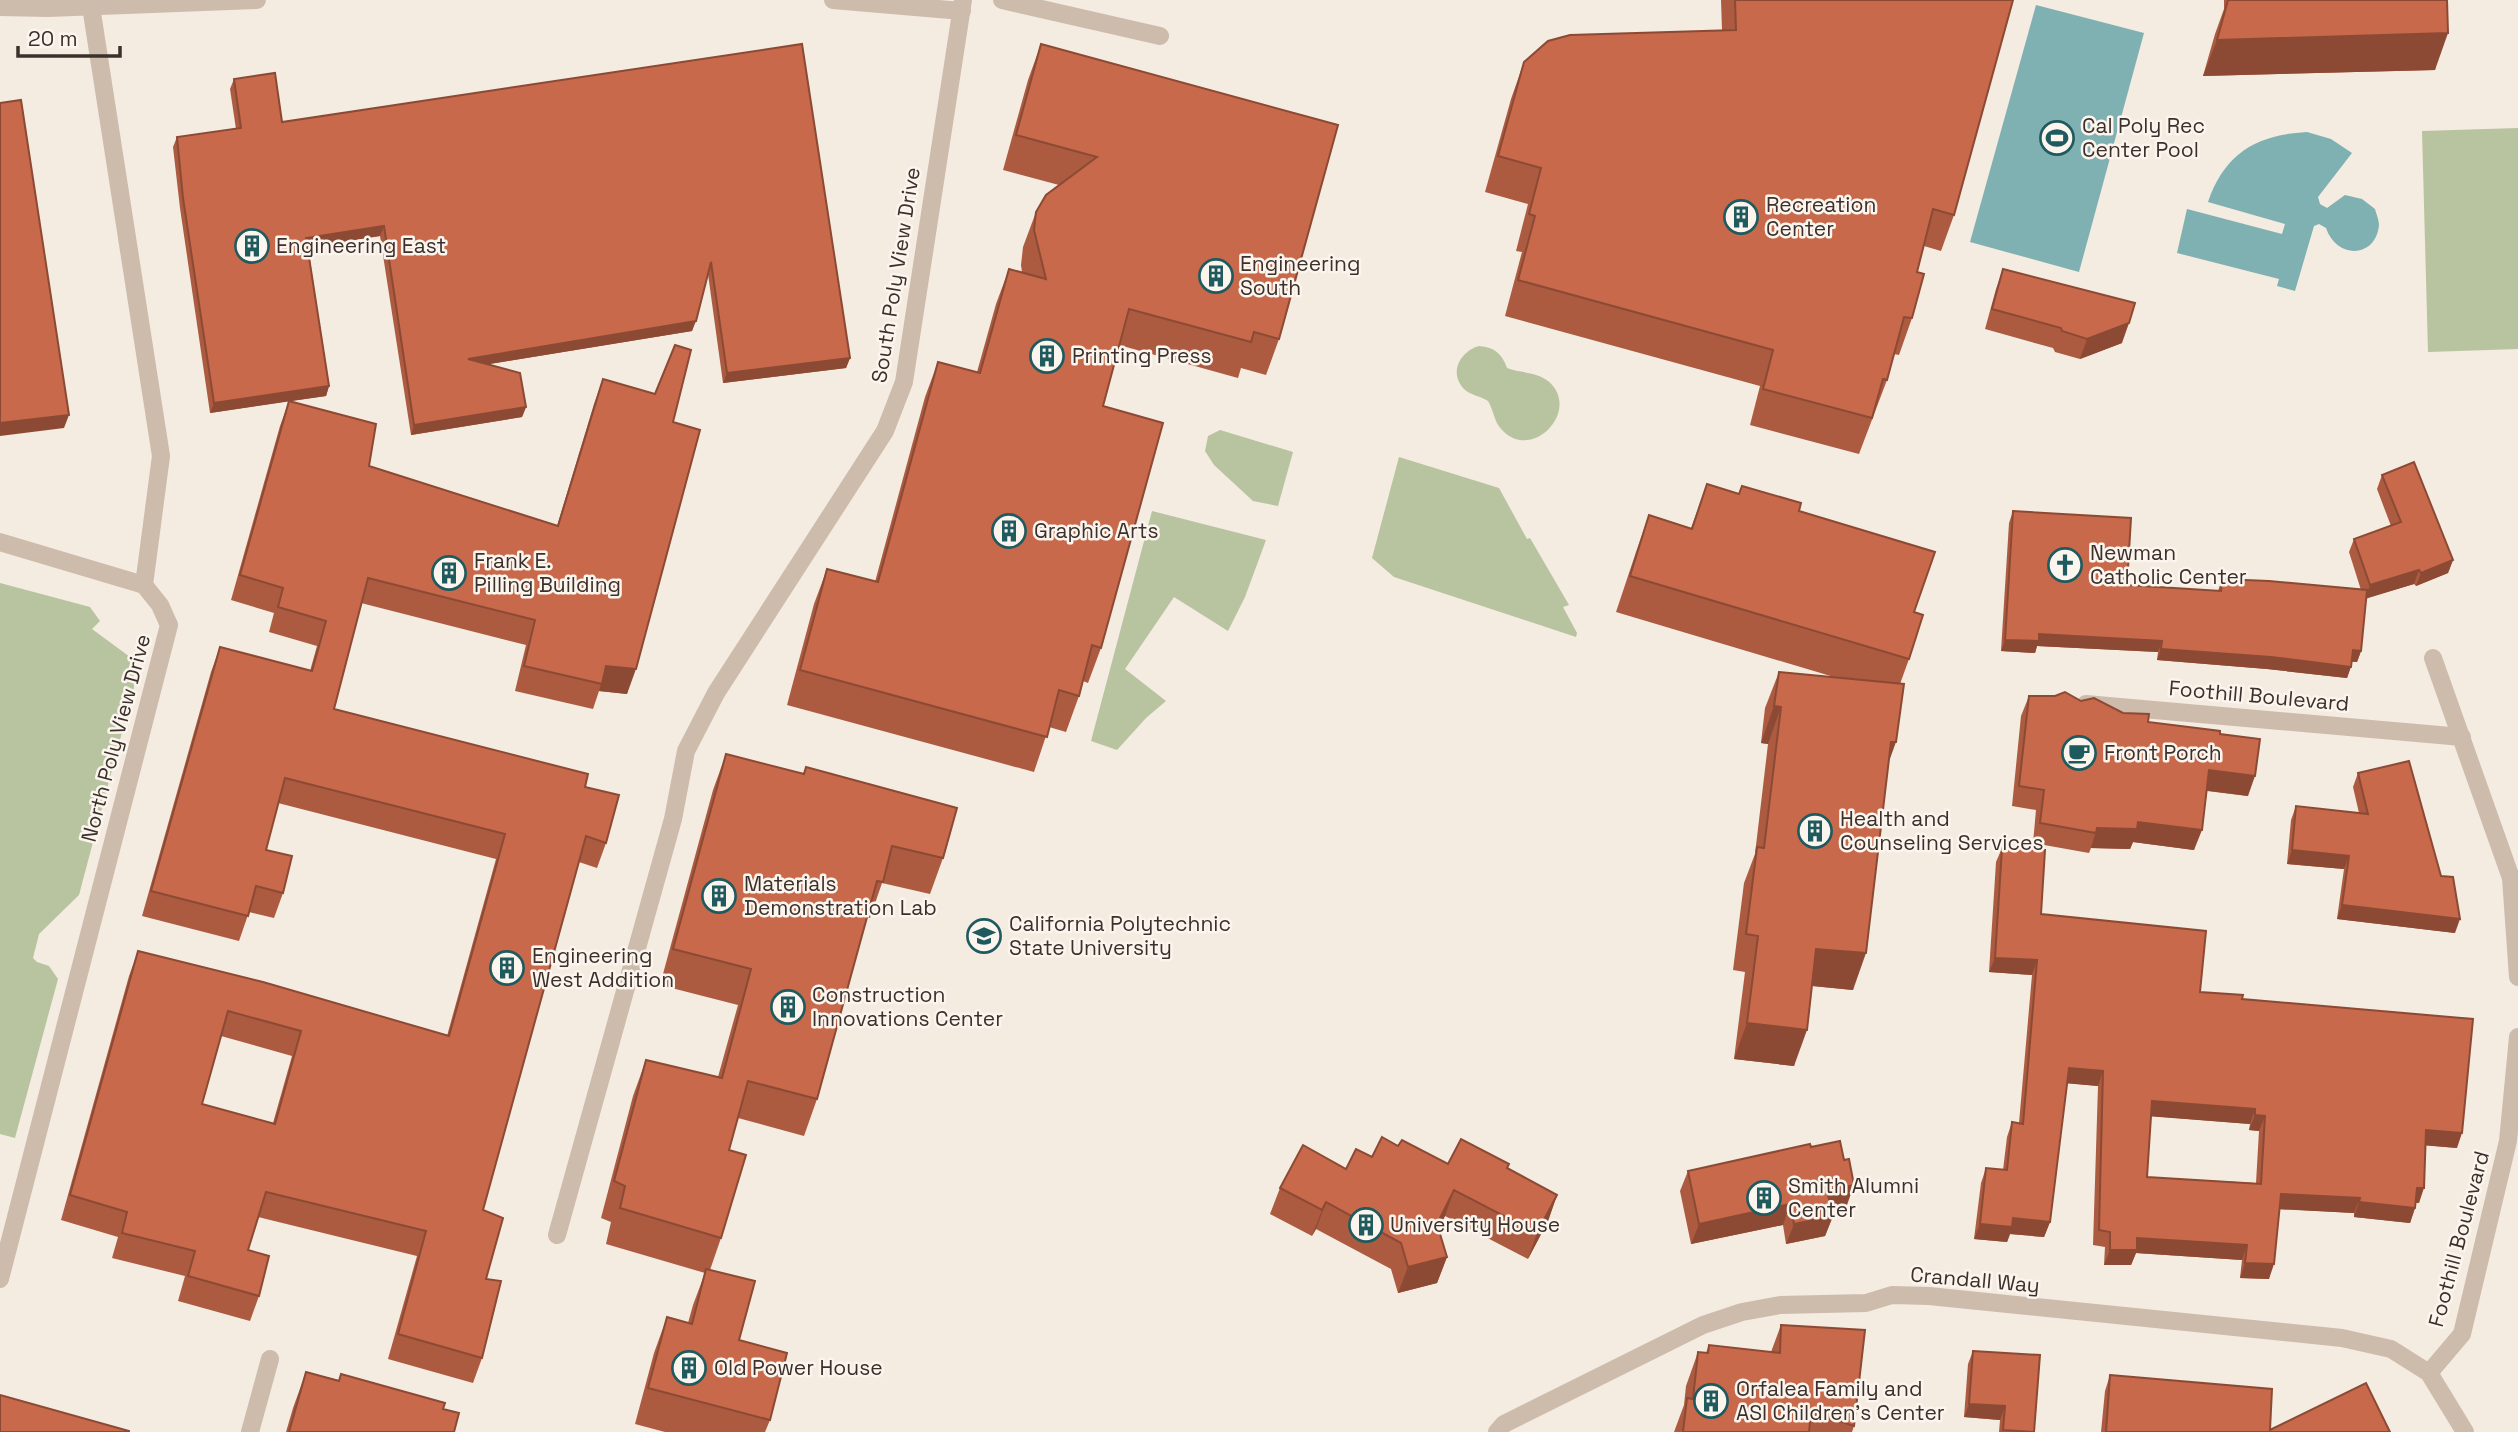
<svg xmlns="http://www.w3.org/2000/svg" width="2518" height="1432" font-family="'Space Grotesk',sans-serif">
  <rect width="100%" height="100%" fill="#f4ebe1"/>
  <g fill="#b8c4a0">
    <polygon points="2518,128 2518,349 2428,352 2422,131"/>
    <path d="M1479,346C1495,347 1502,354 1507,368C1520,373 1537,372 1548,381C1582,409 1533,463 1502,430C1494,422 1494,411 1488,401C1480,396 1470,395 1464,389C1448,372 1461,351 1479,346Z"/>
    <polygon points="1220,430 1293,452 1278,506 1253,501 1214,465 1205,451 1208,436"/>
    <polygon points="1399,457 1499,488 1527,539 1530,538 1569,605 1563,607 1577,633 1576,637 1394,577 1372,558"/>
    <polygon points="1152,511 1266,540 1245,597 1228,631 1174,597 1125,669 1166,701 1146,718 1117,750 1091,741"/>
    <polygon points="0,583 90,607 100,621 92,629 130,657 135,683 79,895 39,934 33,958 37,962 49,966 58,979 15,1138 0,1134"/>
  </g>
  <g fill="#7fb0b2">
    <polygon points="2036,5 2144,33 2079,272 1970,242"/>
    <path d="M2307,132L2331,139L2352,153L2318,197L2320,204L2327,208L2345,195L2362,199L2375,209C2376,213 2379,220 2379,225C2376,258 2337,260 2326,228L2319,224L2314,226L2295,291L2277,286L2279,279L2177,253L2187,209L2282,234L2285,224L2208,202C2225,153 2256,135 2307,132Z"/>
  </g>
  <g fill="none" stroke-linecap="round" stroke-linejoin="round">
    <g stroke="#cdbbac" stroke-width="18">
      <polyline points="833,0 962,11"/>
      <polyline points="1002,0 1160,36"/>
      <polyline points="0,7 48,8 257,0"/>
      <polyline points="0,542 144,585"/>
      <polyline points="557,1235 673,819 686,751 716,693 885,431 904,382 963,0"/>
      <polyline points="0,1279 169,625 160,605 144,585 161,456 90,0"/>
    </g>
    <g stroke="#cdbbac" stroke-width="18">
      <polyline points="2433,658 2511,878 2518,977"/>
      <polyline points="2086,704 2462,737"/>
      <polyline points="2429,1373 2462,1334 2508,1141 2518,1037"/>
      <polyline points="250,1432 270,1359"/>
      <polyline points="1497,1432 1504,1424 1703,1325 1742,1312 1780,1305 1866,1303 1892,1295 1929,1296 2342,1338 2391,1349 2429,1373 2465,1432"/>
    </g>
  </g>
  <g fill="#ac5a40" fill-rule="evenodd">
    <polygon points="1721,0 2013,0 1954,215 1941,251 1924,246 1917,272 1912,318 1899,355 1894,354 1887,380 1859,454 1750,425 1760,386 1505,316 1522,252 1516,251 1528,204 1485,192 1511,99 1524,62 1722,30"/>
    <polygon points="2224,0 2447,0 2435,70 2203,76 2215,34 2224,9"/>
    <path d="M802,44L850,358L846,368L723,383L708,274L692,331L489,364L526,407L522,417L411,435L380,236L308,247L329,386L326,396L290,401L369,466L557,526L594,404L603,379L673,422L627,694L599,691L593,709L515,691L526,645L361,603L334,709L585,787L606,843L597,868L579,862L483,1210L486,1279L482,1358L473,1383L388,1359L417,1256L258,1217L248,1250L259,1296L250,1321L178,1301L185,1276L112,1258L118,1237L61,1220L129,976L138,951L447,1036L496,859L278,803L266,850L283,893L274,918L249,912L239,941L142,916L211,672L220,647L310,671L317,646L269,632L274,613L231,600L280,426L289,401L210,413L180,208L173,147L177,137L236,129L230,89L234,79L282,122ZM221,1036L292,1056L273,1123L202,1104Z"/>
    <polygon points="1041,44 1279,339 1266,375 1241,368 1238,378 1119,345 1103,406 1101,648 1088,683 1083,681 1079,696 1066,732 1049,727 1034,772 787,705 814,604 827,569 875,582 925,397 938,362 977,372 996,304 1009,269 1022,272 1021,265 1023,247 1036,212 1059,185 1003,170 1028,80"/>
    <polygon points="2003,269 2122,343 2080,359 2055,352 2053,348 1985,329 1996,289"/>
    <polygon points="2382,475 2453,560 2448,573 2416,586 2414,584 2366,598 2361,651 2357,662 2352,662 2347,678 2267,669 2157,660 2158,652 2037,646 2035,653 2001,651 2009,523 2013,511 2127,585 2218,591 2222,579 2361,590 2349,552 2354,539 2391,526 2377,489"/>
    <polygon points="1707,484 1799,511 1914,612 1909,659 1900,684 1853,990 1812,986 1794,1066 1734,1059 1745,972 1733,970 1744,883 1755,854 1768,744 1761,743 1765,708 1779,672 1834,677 1616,612 1636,552 1649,515 1691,528"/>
    <polygon points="2029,696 2081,701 2148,722 2220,734 2248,796 2207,791 2194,850 2133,842 2130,849 2091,848 2089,853 2033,843 2036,810 2012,806 2021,716"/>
    <polygon points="726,754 803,774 806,767 943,858 930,894 882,883 870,918 867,917 817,1099 804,1136 738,1118 729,1150 721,1238 710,1270 739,1340 770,1420 765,1432 665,1432 635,1424 654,1353 667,1317 688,1323 693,1305 705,1273 606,1244 611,1222 601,1218 633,1096 646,1060 718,1077 738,1005 660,985 713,790"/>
    <polygon points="2358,773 2455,933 2337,919 2344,869 2287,864 2291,820 2296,806 2359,813 2353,787"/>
    <path d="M2002,848L2041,914L2200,992L2242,999L2457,1148L2425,1145L2419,1203H2416L2415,1208L2410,1223L2354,1217V1213L2279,1209L2269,1279L2240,1278L2242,1260L2136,1253L2131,1265H2104L2105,1247L2093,1245L2098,1086L2067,1083L2050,1222L2044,1237L2010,1234L2007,1242L1974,1239L1981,1183L1986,1168L2003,1170L2007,1137L2012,1122L2019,1123L2032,975L1989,972L1996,862ZM2151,1116L2250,1124L2249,1130L2259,1131L2256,1183L2147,1177Z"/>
    <polygon points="1398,1146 1448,1164 1509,1164 1507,1169 1557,1195 1548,1221 1528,1259 1445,1216 1438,1229 1447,1257 1437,1283 1398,1293 1391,1269 1316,1229 1312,1236 1270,1214 1280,1188 1346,1169"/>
    <polygon points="1811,1147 1847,1205 1831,1208 1833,1216 1825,1236 1786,1244 1783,1225 1691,1244 1680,1191 1688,1171"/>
    <polygon points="1781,1325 1854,1426 1852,1432 1674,1432 1684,1405 1686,1386 1698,1352 1706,1353 1709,1345 1771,1352"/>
    <polygon points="1973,1351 2034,1432 1999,1432 2000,1420 1964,1417 1968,1364"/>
    <polygon points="306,1372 339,1380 341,1374 443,1409 454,1432 286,1432 293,1408"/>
    <polygon points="2110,1375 2270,1430 2390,1432 2101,1432 2105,1391"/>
  </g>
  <g fill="#8c4a34">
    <polygon points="2448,33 2435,70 2203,76 2217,40"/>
    <polygon points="384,226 380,236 303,248 306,238"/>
    <polygon points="696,321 692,331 465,368 468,359"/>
    <polygon points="2129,323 2122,343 2080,359 2087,339"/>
    <polygon points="850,358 846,368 723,383 727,373"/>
    <polygon points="329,386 326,396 210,413 214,403"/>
    <polygon points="526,407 522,417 411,435 414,425"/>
    <polygon points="69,415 64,428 0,436 0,423"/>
    <polygon points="2453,560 2448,573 2416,586 2421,573"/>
    <polygon points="2419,570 2414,584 2365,599 2370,585"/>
    <polygon points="2039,634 2162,641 2158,652 2037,646 2035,653 2001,651 2005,640"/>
    <polygon points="2161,649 2271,657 2351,667 2347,678 2267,669 2157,660"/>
    <polygon points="2353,650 2361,651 2357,662 2349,661"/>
    <polygon points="606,666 636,669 627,694 599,691"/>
    <polygon points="1774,706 1781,707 1768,744 1761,743"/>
    <polygon points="1891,742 1896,742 1883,778"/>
    <polygon points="2209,770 2255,776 2248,796 2202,790"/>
    <polygon points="2138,822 2202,830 2194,850 2133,842 2130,849 2091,848 2097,828"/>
    <polygon points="2292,850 2349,856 2344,869 2287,864"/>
    <polygon points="2342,905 2460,919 2455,933 2337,919"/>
    <polygon points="1816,949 1866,953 1853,990 1803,985"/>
    <polygon points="1995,958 2037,960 2032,975 1989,972"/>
    <polygon points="1747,1023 1807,1030 1794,1066 1734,1059"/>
    <polygon points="2069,1068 2103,1071 2098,1086 2063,1083"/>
    <polygon points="2152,1101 2255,1109 2250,1124 2146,1116"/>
    <polygon points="2255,1115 2265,1116 2259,1131 2249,1130"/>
    <polygon points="2426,1130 2462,1133 2457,1148 2420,1145"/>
    <polygon points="1854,1185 1847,1205 1820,1211 1827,1191"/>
    <polygon points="2417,1188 2424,1188 2419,1203 2412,1203"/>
    <polygon points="1454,1190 1445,1216 1427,1250 1437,1224"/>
    <polygon points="2281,1194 2360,1198 2354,1213 2275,1209"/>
    <polygon points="1557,1195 1548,1221 1528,1259 1537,1233"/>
    <polygon points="1326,1202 1316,1229 1312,1236 1322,1210"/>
    <polygon points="2359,1202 2415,1208 2410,1223 2354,1217"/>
    <polygon points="1790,1204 1783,1225 1691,1244 1699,1224"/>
    <polygon points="1833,1216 1825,1236 1786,1244 1794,1224"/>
    <polygon points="2013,1218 2050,1222 2044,1237 2010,1234 2007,1242 1974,1239 1980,1224"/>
    <polygon points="2137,1238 2247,1245 2242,1260 2136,1253 2131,1265 2104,1265 2110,1250"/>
    <polygon points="1447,1257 1437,1283 1398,1293 1408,1267"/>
    <polygon points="2245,1263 2274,1264 2269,1279 2240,1278"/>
    <polygon points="1969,1404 2005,1406 2000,1420 1964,1417"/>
  </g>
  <g fill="#c8694b" stroke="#8c4a34" stroke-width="2" fill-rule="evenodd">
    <polygon points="1735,0 2013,0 1954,215 1933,209 1917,272 1924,274 1912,318 1904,317 1887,380 1883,379 1872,418 1763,389 1773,350 1518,280 1535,216 1529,214 1541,168 1498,156 1524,62 1548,41 1570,35 1736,30"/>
    <polygon points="2228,0 2447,0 2448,33 2217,40"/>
    <polygon points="802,44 850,358 727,373 711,262 696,321 468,359 520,373 526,407 414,425 384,226 306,238 329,386 214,403 183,198 177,137 241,128 234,79 275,73 282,122"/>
    <polygon points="1041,44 1338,125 1279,339 1254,332 1251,342 1129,309 1103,406 1163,423 1101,648 1092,645 1079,696 1059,690 1047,737 800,670 827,569 878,582 938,362 980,373 1009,269 1046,279 1034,230 1036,212 1046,195 1097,157 1016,135"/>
    <polygon points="21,100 69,415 0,423 0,103"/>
    <polygon points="2003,269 2135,303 2129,323 2087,339 2062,331 2061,328 1992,309"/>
    <path d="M675,345L691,350L673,422L700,430L636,669L606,666L602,684L524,666L535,620L368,578L334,709L588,774L585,787L619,795L606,843L586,836L483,1210L503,1218L486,1279L501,1281L482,1358L398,1334L426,1231L266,1192L248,1250L269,1256L259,1296L188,1276L195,1251L122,1233L127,1212L70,1195L138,951L263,982L449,1036L505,834L285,778L266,850L292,856L283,893L256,886L248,916L151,891L220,647L312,671L326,621L278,607L283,588L240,575L289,401L376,424L369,466L558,526L603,379L655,394ZM228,1011L301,1031L275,1124L202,1104Z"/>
    <polygon points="2414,462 2453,560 2421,573 2419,570 2370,585 2354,539 2401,522 2382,475"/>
    <polygon points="1707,484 1739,494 1742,486 1801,503 1799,511 1935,552 1914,612 1923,615 1909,659 1630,576 1649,515 1692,529"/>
    <polygon points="2013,511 2131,518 2127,585 2221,591 2222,579 2269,581 2367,590 2361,651 2353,650 2351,667 2271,657 2161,649 2162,641 2039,634 2039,641 2005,640"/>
    <polygon points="1779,672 1904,684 1896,742 1891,742 1866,953 1816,949 1807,1030 1747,1023 1758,936 1746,934 1757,847 1764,848 1781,707 1774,706"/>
    <polygon points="2065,692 2081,701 2094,698 2123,713 2149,714 2148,722 2220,731 2220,734 2260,739 2255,776 2209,770 2202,830 2138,822 2137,829 2097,828 2096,833 2040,823 2044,790 2019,786 2029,696 2055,696"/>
    <polygon points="726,754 804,774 806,767 957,808 943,858 892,846 883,882 877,881 817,1099 748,1081 729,1150 746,1155 721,1238 620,1208 625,1186 614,1181 646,1060 722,1078 751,969 673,949"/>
    <polygon points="2409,761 2441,876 2453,877 2460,919 2342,905 2349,856 2292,850 2296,806 2368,814 2358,773"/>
    <path d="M2002,848L2045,850L2041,914L2206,931L2200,992L2243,995L2242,999L2473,1019L2462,1133L2426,1130L2424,1188H2417L2415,1208L2359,1202L2360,1198L2281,1194L2274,1264L2245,1263L2247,1245L2137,1238V1250H2110V1232L2099,1230L2103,1071L2069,1068L2050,1222L2013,1218L2012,1227L1980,1224L1986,1168L2007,1170L2012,1122L2023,1124L2037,960L1995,958ZM2152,1101L2255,1109V1115L2265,1116L2261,1184L2147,1177Z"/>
    <polygon points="1382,1137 1398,1146 1402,1140 1448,1164 1461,1139 1509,1164 1507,1168 1557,1195 1537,1233 1454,1190 1437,1224 1447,1257 1408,1267 1401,1243 1326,1202 1322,1210 1280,1188 1303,1145 1346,1169 1356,1149 1372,1157"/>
    <polygon points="1840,1141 1844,1160 1849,1159 1854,1185 1827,1191 1833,1216 1794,1224 1790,1204 1699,1224 1688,1171 1810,1144 1811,1147"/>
    <polygon points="706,1269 755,1281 739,1340 787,1353 770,1420 648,1388 667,1317 692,1324"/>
    <polygon points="1781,1325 1865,1330 1854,1426 1811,1412 1809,1432 1683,1432 1687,1398 1693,1399 1698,1352 1708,1353 1709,1345 1780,1353"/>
    <polygon points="1973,1351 2040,1355 2034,1432 2003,1430 2005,1406 1969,1404"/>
    <polygon points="306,1372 339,1381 341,1374 445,1403 443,1409 459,1413 454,1432 289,1432"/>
    <polygon points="2110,1375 2272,1389 2270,1430 2366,1383 2390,1432 2106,1432"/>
    <polygon points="0,1395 129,1431 129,1432 0,1432"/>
  </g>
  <defs>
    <g id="stadium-ring" transform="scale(1.75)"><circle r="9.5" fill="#fbf5ee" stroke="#1f5a5e" stroke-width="1.5"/><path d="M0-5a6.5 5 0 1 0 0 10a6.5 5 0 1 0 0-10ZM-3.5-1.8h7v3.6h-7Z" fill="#1f5a5e"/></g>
    <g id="building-ring" transform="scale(1.75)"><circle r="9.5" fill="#fbf5ee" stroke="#1f5a5e" stroke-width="1.5"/><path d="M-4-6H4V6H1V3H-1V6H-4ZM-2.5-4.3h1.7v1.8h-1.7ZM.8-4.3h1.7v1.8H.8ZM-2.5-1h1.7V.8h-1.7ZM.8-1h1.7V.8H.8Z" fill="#1f5a5e"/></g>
    <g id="church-ring" transform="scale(1.75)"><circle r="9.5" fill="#fbf5ee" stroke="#1f5a5e" stroke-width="1.5"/><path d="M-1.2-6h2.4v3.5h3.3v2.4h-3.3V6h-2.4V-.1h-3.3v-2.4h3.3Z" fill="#1f5a5e"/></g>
    <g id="cafe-ring" transform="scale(1.75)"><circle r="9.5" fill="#fbf5ee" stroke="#1f5a5e" stroke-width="1.5"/><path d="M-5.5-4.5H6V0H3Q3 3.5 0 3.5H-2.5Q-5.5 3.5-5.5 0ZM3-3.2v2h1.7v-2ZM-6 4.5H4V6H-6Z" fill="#1f5a5e"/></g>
    <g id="university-ring" transform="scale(1.75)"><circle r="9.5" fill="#fbf5ee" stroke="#1f5a5e" stroke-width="1.5"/><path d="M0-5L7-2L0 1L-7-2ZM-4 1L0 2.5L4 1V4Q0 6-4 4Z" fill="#1f5a5e"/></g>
  </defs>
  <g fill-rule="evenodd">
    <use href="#stadium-ring" x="2057" y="138"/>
    <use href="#building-ring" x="1741" y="217"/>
    <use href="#building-ring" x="252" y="246"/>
    <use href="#building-ring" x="1216" y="276"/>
    <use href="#building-ring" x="1047" y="356"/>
    <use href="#building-ring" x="1009" y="531"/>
    <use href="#church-ring" x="2065" y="565"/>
    <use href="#building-ring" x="449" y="573"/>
    <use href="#cafe-ring" x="2079" y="753"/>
    <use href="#building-ring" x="1815" y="831"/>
    <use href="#building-ring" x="719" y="896"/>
    <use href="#university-ring" x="984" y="936"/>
    <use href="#building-ring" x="507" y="968"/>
    <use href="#building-ring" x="788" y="1007"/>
    <use href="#building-ring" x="1764" y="1198"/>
    <use href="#building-ring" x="1366" y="1225"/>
    <use href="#building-ring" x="689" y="1368"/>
    <use href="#building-ring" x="1711" y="1401"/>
  </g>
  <g text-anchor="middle" stroke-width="5" stroke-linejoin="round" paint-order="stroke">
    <g font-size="21" fill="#3b302b" stroke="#fbf5ee" text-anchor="start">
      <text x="2082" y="133">Cal Poly Rec<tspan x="2082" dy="24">Center Pool</tspan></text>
      <text x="1766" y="212">Recreation<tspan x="1766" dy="24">Center</tspan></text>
      <text x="276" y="253">Engineering East</text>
      <text x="1240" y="271">Engineering<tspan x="1240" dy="24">South</tspan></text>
      <text x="1072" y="363">Printing Press</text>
      <text x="1034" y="538">Graphic Arts</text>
      <text x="2090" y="560">Newman<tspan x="2090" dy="24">Catholic Center</tspan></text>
      <text x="474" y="568">Frank E.<tspan x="474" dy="24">Pilling Building</tspan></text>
      <text x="2104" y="760">Front Porch</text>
      <text x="1840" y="826">Health and<tspan x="1840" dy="24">Counseling Services</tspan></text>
      <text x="744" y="891">Materials<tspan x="744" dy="24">Demonstration Lab</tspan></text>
      <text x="1009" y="931">California Polytechnic<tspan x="1009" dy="24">State University</tspan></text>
      <text x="532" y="963">Engineering<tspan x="532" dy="24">West Addition</tspan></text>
      <text x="812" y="1002">Construction<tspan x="812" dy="24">Innovations Center</tspan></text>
      <text x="1788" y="1193">Smith Alumni<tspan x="1788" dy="24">Center</tspan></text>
      <text x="1390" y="1232">University House</text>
      <text x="714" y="1375">Old Power House</text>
      <text x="1736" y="1396">Orfalea Family and<tspan x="1736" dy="24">ASI Children's Center</tspan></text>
    </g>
    <g font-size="21" fill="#3b302b" stroke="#fbf5ee">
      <text transform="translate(896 275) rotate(-81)" y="7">South Poly View Drive</text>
      <text transform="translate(2259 696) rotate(5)" y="7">Foothill Boulevard</text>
      <text transform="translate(116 738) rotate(-75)" y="7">North Poly View Drive</text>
      <text transform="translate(2459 1239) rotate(-75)" y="7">Foothill Boulevard</text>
      <text transform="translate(1975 1280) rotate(5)" y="7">Crandall Way</text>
    </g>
  </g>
  <path d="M18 46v10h102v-10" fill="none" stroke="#3b302b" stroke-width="3.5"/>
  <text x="28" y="46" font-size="21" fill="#3b302b" stroke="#fbf5ee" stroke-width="5" paint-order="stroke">20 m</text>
</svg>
